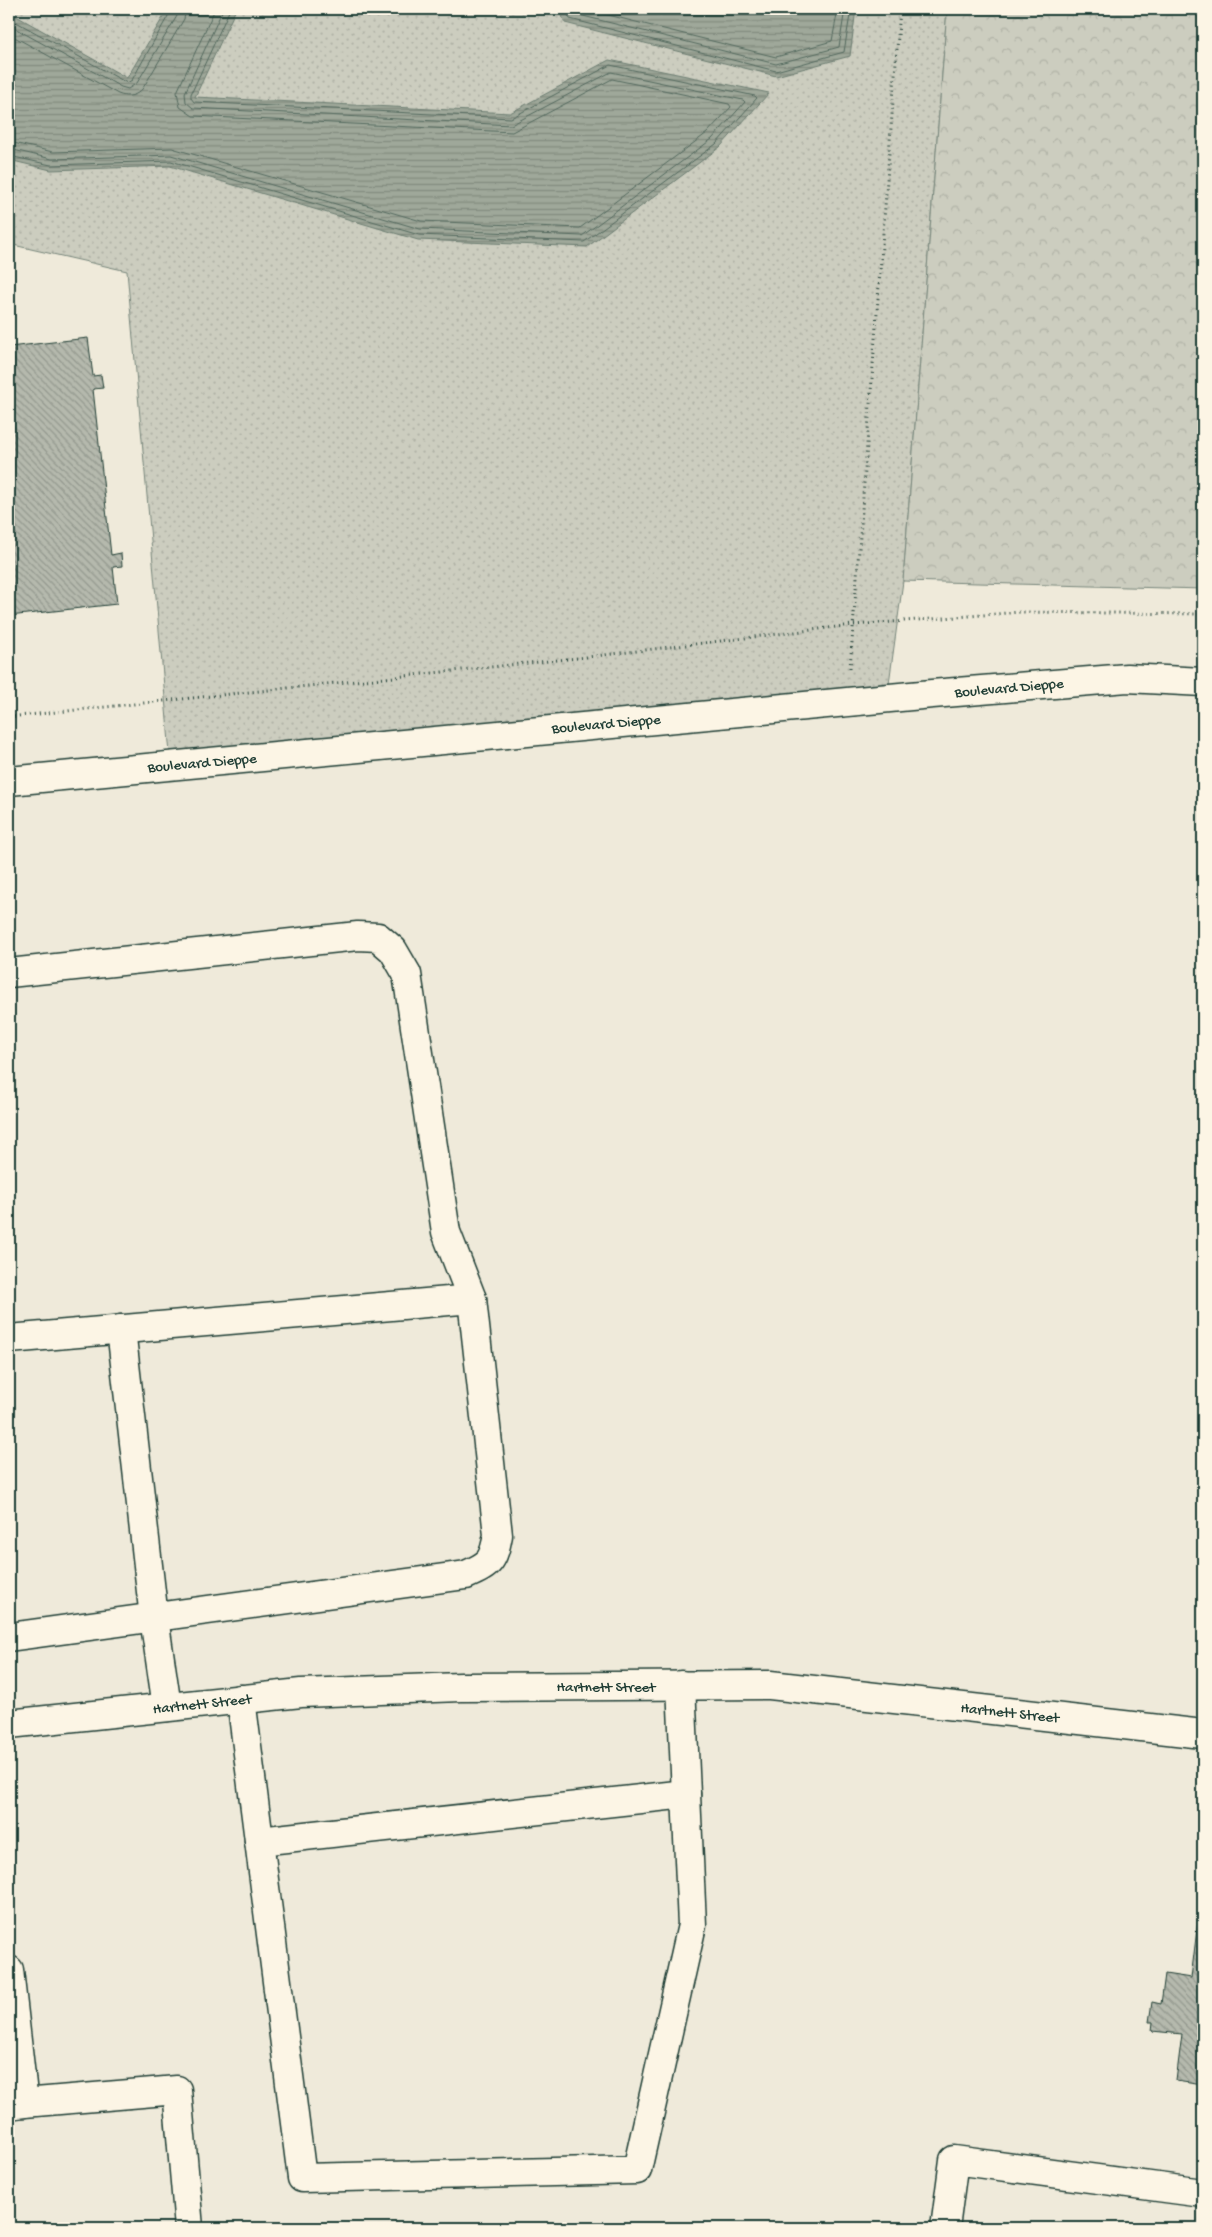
<svg xmlns="http://www.w3.org/2000/svg" width="1212" height="2237" font-family="'Gochi Hand',sans-serif">
  <defs>
    <pattern id="green-dots" width="8" height="8" patternUnits="userSpaceOnUse" patternTransform="scale(1.25)"><rect width="8" height="8" fill="#cccdbf"/><path d="M2 2h.1M6 6h.1" fill="none" stroke="#afb1a5" stroke-width="1.8" stroke-linecap="round"/></pattern>
    <pattern id="forest-crowns" width="20" height="18" patternUnits="userSpaceOnUse" patternTransform="scale(1.25)"><rect width="20" height="18" fill="#cccdbf"/><path d="M2 6a3 3 0 1 1 6 0M12 15a3 3 0 1 1 6 0" fill="none" stroke="#afb1a5"/></pattern>
    <pattern id="water-rules" width="6" height="5" patternUnits="userSpaceOnUse" patternTransform="scale(1.25)"><rect width="6" height="5" fill="#9fa89a"/><path d="M0 2.5h6" fill="none" stroke="#818a7e"/></pattern>
    <pattern id="building-back-hatch" width="6" height="6" patternUnits="userSpaceOnUse" patternTransform="scale(1.25)"><rect width="6" height="6" fill="#b5b9ad"/><path d="M-1 5l2 2M0 0l6 6M5-1l2 2" fill="none" stroke="#93988e"/></pattern>
  </defs>
  <rect width="100%" height="100%" fill="#efeada"/>
  <filter id="ink" filterUnits="userSpaceOnUse"><feTurbulence type="fractalNoise" baseFrequency=".02" numOctaves="2"/><feDisplacementMap in="SourceGraphic" scale="10" xChannelSelector="R" yChannelSelector="G"/><feConvolveMatrix kernelMatrix="1 2 1 2 8 2 1 2 1" color-interpolation-filters="sRGB"/></filter>
  <g filter="url(#ink)">
    <polygon fill="url(#green-dots)" stroke="#76857a" points="9,9 947,9 903,581 887,698 171,765 127,271 9,244"/>
    <polygon fill="url(#forest-crowns)" stroke="#76857a" points="947,9 1203,9 1203,589 903,581"/>
    <g fill="url(#water-rules)" stroke="#6c7d71">
      <polygon points="168,9 236,9 195,97 510,113 609,60 769,93 720,147 587,247 418,240 170,166 51,170 9,160 9,12 127,78"/>
      <polygon points="559,9 856,9 850,56 776,76 565,23"/>
    </g>
    <g fill="none" stroke-linecap="round" stroke-linejoin="round">
      <g stroke="#52685d" stroke-width="1">
        <polyline points="565,9 570,19 776,71 844,52 851,9"/>
        <polyline points="571,9 575,14 776,64 839,47 845,9"/>
        <polyline points="584,9 776,57 832,41 838,9"/>
        <polyline points="9,18 127,83 132,80 172,9"/>
        <polyline points="9,25 121,87 128,89 137,83 177,16 178,9"/>
        <path d="M9,34L118,94C128,98 137,96 143,88L184,19L186,9"/>
        <polyline points="9,142 53,152 172,148 421,221 580,228 707,133 731,107 729,104 612,79 512,132 193,116 180,107 177,92 215,9"/>
        <polyline points="9,149 52,159 171,155 420,229 582,236 712,139 745,102 743,100 611,72 511,125 193,108 186,102 185,93 223,9"/>
        <polyline points="9,156 51,165 171,161 419,235 584,242 716,144 757,98 755,96 610,65 511,118 194,102 191,98 191,94 230,9"/>
      </g>
    </g>
    <g fill="url(#building-back-hatch)" stroke="#1f3d34">
      <polygon points="88,338 93,376 101,375 103,388 93,389 111,555 121,553 122,566 113,567 117,604 9,616 9,347"/>
      <polygon points="1199,1913 1203,1914 1203,2085 1176,2081 1182,2034 1152,2031 1153,2022 1149,2022 1152,2002 1161,2004 1165,1974 1191,1978"/>
    </g>
    <g fill="none" stroke-linecap="round" stroke-linejoin="round">
      <g stroke="#1f3d34" stroke-width="31">
        <g id="minor">
          <path d="M9,973L358,936L378,937L393,950L407,974L446,1232L472,1299L498,1535C493,1561 491,1564 466,1575L9,1637"/>
          <polyline points="121,1329 154,1618 167,1707"/>
          <polyline points="9,1339 472,1299"/>
          <polyline points="241,1699 302,2178 637,2170 692,1925 681,1685"/>
          <polyline points="9,1724 301,1693 461,1687 770,1685 1203,1734"/>
          <polyline points="259,1841 686,1794"/>
          <polyline points="9,1970 24,2103 9,2105"/>
          <polyline points="24,2103 177,2090 189,2228"/>
          <polyline points="945,2228 954,2160 1203,2193"/>
        </g>
      </g>
      <g stroke="#1f3d34" stroke-width="31">
        <polyline id="major" points="9,781 932,694 1127,678 1203,682"/>
      </g>
      <g stroke="#1f3d34" stroke-width="3" stroke-dasharray="1 4" stroke-linecap="butt">
        <polyline points="850,668 900,9"/>
        <polyline points="9,717 587,657 853,625 1021,612 1203,614"/>
      </g>
      <use href="#minor" stroke="#fcf5e5" stroke-width="28"/>
      <use href="#major" stroke="#fcf5e5" stroke-width="28"/>
    </g>
  </g>
  <g text-anchor="middle" stroke-width="4" stroke-linejoin="round" paint-order="stroke">
    <g font-size="15" fill="#1f3d34" stroke="#fcf5e5">
      <text transform="translate(1009 687) rotate(-5)" y="5">Boulevard Dieppe</text>
      <text transform="translate(606 723) rotate(-5)" y="5">Boulevard Dieppe</text>
      <text transform="translate(202 762) rotate(-5)" y="5">Boulevard Dieppe</text>
      <text x="606" y="1691">Hartnett Street</text>
      <text transform="translate(202 1703) rotate(-6)" y="5">Hartnett Street</text>
      <text transform="translate(1010 1712) rotate(6)" y="5">Hartnett Street</text>
    </g>
  </g>
  <rect width="1212" height="2237" fill="none" stroke="#fcf5e5" stroke-width="30"/>
  <rect x="15" y="15" width="1182" height="2207" fill="none" stroke="#1f3d34" stroke-width="2" filter="url(#ink)"/>
</svg>
